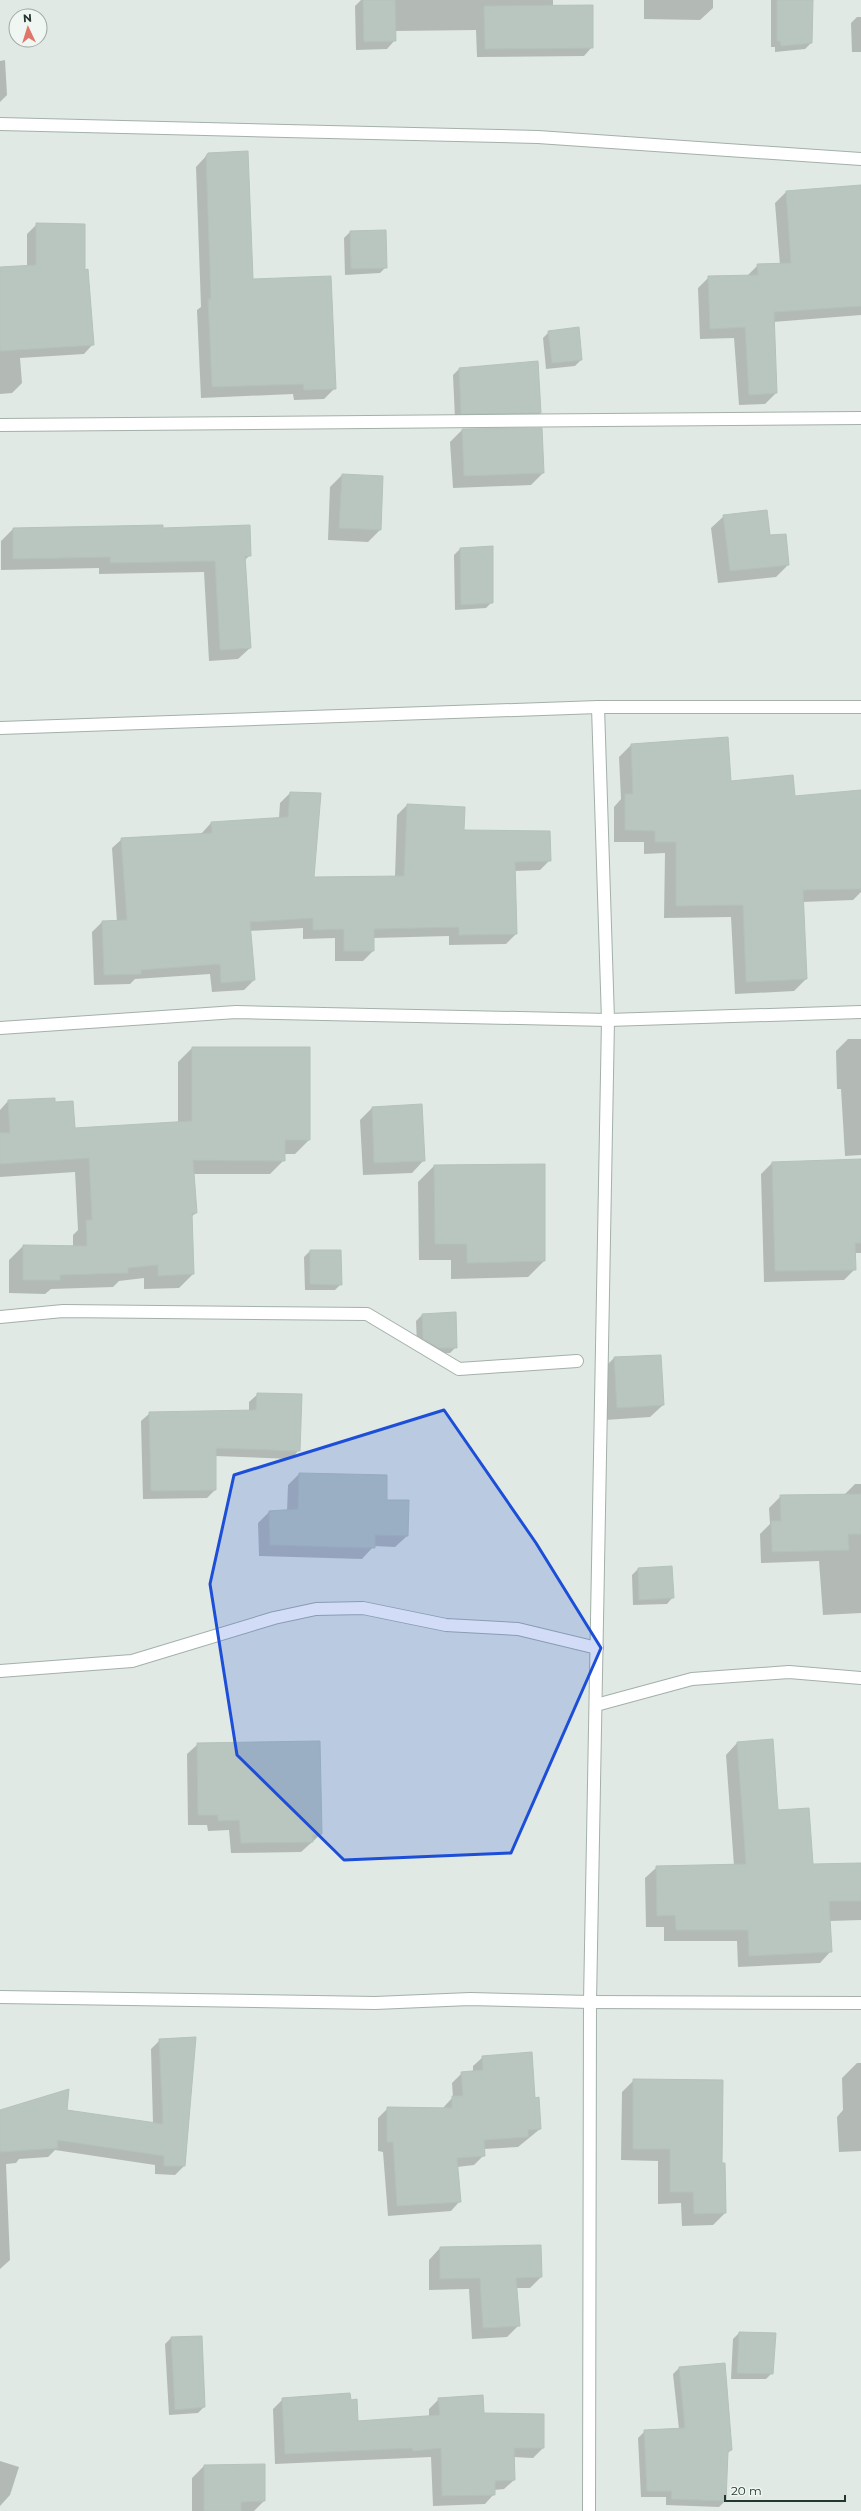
<svg xmlns="http://www.w3.org/2000/svg" width="861" height="2511" font-family="Montserrat,sans-serif">
  <rect width="100%" height="100%" fill="#e0e9e4"/>
  <g fill="#0003">
    <polygon points="361,0 553,0 553,7 592,47 584,56 477,57 476,30 395,31 395,40 387,49 356,50 355,6"/>
    <polygon points="644,0 713,0 713,8 700,20 644,19"/>
    <polygon points="771,0 812,0 811,43 805,49 775,52 775,47 771,47"/>
    <polygon points="857,17 861,17 861,52 852,52 851,23"/>
    <polygon points="5,60 7,95 0,102 0,61"/>
    <polygon points="208,154 252,280 335,388 324,399 294,400 293,394 201,398 197,310 201,307 196,167"/>
    <polygon points="861,186 861,315 773,322 776,393 765,404 739,405 734,338 700,339 698,288 709,277 747,276 758,265 780,265 775,203 786,192"/>
    <polygon points="37,224 84,271 93,344 84,354 20,358 22,383 12,393 0,394 0,268 27,266 27,234"/>
    <polygon points="350,232 386,267 380,273 345,275 344,238"/>
    <polygon points="549,332 581,360 575,366 546,369 543,338"/>
    <polygon points="459,369 540,413 534,419 455,419 453,375"/>
    <polygon points="462,430 543,473 531,485 453,488 450,442"/>
    <polygon points="342,475 382,477 380,530 368,542 328,540 330,487"/>
    <polygon points="724,516 770,537 788,565 776,577 718,583 711,528"/>
    <polygon points="162,526 162,529 250,555 245,560 250,648 238,659 209,661 204,572 99,574 99,568 1,570 1,541 13,529"/>
    <polygon points="460,549 492,602 486,608 455,610 454,555"/>
    <polygon points="631,745 730,782 794,797 861,797 861,892 853,900 802,902 806,979 794,991 735,994 731,917 664,918 665,853 644,854 644,842 614,842 614,807 621,799 619,757"/>
    <polygon points="290,793 313,878 395,877 397,815 407,805 463,831 550,860 540,870 515,871 516,934 506,944 449,945 449,936 373,938 373,951 363,961 335,961 335,938 303,939 303,928 249,931 254,980 244,990 212,992 210,974 135,979 130,984 94,985 92,932 102,922 117,922 112,848 122,839 201,834 211,823 279,818 280,803"/>
    <polygon points="848,1039 861,1039 861,1155 845,1156 841,1089 837,1089 836,1051"/>
    <polygon points="192,1048 309,1140 295,1154 284,1154 284,1160 270,1174 193,1174 196,1213 191,1217 193,1274 179,1288 144,1289 144,1278 119,1281 113,1287 51,1289 45,1294 9,1293 9,1260 23,1246 73,1247 73,1235 78,1230 75,1172 0,1177 0,1110 8,1101 54,1103 74,1129 178,1123 178,1062"/>
    <polygon points="372,1108 424,1160 412,1173 363,1175 360,1120"/>
    <polygon points="861,1160 861,1253 854,1253 855,1269 844,1280 764,1282 761,1174 772,1163"/>
    <polygon points="434,1166 544,1261 528,1277 451,1279 451,1260 419,1260 418,1182"/>
    <polygon points="310,1251 341,1284 335,1290 305,1290 304,1257"/>
    <polygon points="455,1313 456,1347 450,1353 433,1354 417,1345 416,1321 422,1315"/>
    <polygon points="660,1356 663,1405 650,1417 605,1420 602,1370 614,1358"/>
    <polygon points="258,1394 299,1450 291,1459 215,1456 215,1490 207,1498 143,1499 141,1421 150,1413 249,1411 249,1402"/>
    <polygon points="299,1474 386,1501 407,1536 395,1547 374,1546 362,1559 259,1556 258,1523 269,1512 287,1511 288,1485"/>
    <polygon points="855,1484 861,1484 861,1613 823,1615 819,1561 761,1563 760,1534 770,1524 769,1508 781,1496 844,1495"/>
    <polygon points="638,1569 673,1597 667,1604 633,1605 632,1575"/>
    <polygon points="737,1743 777,1811 812,1865 861,1864 861,1920 830,1921 831,1951 820,1963 738,1967 737,1941 664,1941 664,1927 646,1927 645,1878 657,1867 734,1866 726,1755"/>
    <polygon points="198,1744 321,1834 301,1852 231,1853 229,1830 208,1831 207,1825 188,1825 187,1754"/>
    <polygon points="160,2040 184,2166 175,2175 155,2174 155,2165 55,2150 48,2157 19,2159 16,2163 6,2164 10,2260 0,2269 0,2111 66,2111 153,2124 151,2049"/>
    <polygon points="483,2057 534,2099 540,2129 518,2147 484,2149 484,2155 474,2165 457,2167 460,2201 451,2211 388,2216 383,2152 378,2151 378,2118 388,2108 442,2109 453,2097 452,2083 462,2073 473,2072 473,2066"/>
    <polygon points="857,2063 861,2063 861,2151 839,2152 837,2117 843,2110 842,2078"/>
    <polygon points="634,2080 721,2164 725,2213 713,2225 682,2226 681,2203 658,2204 658,2161 621,2160 622,2092"/>
    <polygon points="440,2248 541,2277 530,2288 516,2288 519,2325 507,2337 472,2339 469,2289 429,2290 429,2260"/>
    <polygon points="739,2333 772,2373 766,2379 731,2379 733,2339"/>
    <polygon points="171,2338 204,2407 198,2413 169,2415 165,2344"/>
    <polygon points="679,2368 731,2450 727,2454 725,2501 719,2507 666,2505 666,2497 641,2497 638,2438 645,2431 679,2429 673,2374"/>
    <polygon points="283,2399 350,2401 357,2422 429,2417 429,2409 439,2399 484,2414 543,2448 533,2458 513,2457 514,2480 504,2489 494,2490 494,2494 485,2504 433,2506 431,2457 275,2464 273,2409"/>
    <polygon points="0,2461 19,2467 10,2495 0,2506"/>
    <polygon points="204,2466 264,2501 254,2511 192,2511 192,2478"/>
  </g>
  <g fill="#b9c6c0" stroke="#b4c2ba">
    <polygon points="363,0 395,0 396,41 364,42"/>
    <polygon points="777,0 813,0 812,43 781,46 780,41 777,41"/>
    <polygon points="593,5 593,48 485,49 484,6"/>
    <polygon points="248,151 253,279 331,276 336,389 304,390 303,384 212,387 208,299 211,299 206,156 208,153"/>
    <polygon points="861,185 861,306 774,312 777,393 749,395 745,327 710,329 708,276 758,275 757,264 791,263 786,191"/>
    <polygon points="36,223 85,224 85,270 88,269 94,345 0,351 0,267 36,265"/>
    <polygon points="386,230 387,268 351,269 350,231"/>
    <polygon points="579,327 582,360 552,363 548,331"/>
    <polygon points="538,361 541,413 461,414 459,368"/>
    <polygon points="542,428 544,473 464,476 462,429"/>
    <polygon points="342,474 383,476 381,530 339,528"/>
    <polygon points="767,510 770,535 786,534 789,565 730,571 723,515"/>
    <polygon points="163,525 163,528 250,525 251,556 245,556 251,648 220,650 215,561 110,563 110,557 13,559 13,528"/>
    <polygon points="493,546 493,603 461,605 460,548"/>
    <polygon points="728,737 731,781 793,775 795,796 861,790 861,889 803,890 807,979 746,982 743,905 676,906 676,842 655,842 655,831 625,830 625,794 633,794 631,744"/>
    <polygon points="290,792 321,793 314,877 404,876 407,804 465,807 464,830 550,831 551,861 515,862 517,934 459,935 459,927 374,929 374,951 344,951 344,929 313,930 313,918 250,922 255,980 221,983 220,964 141,970 141,974 104,975 102,921 127,920 121,838 212,833 211,822 288,817"/>
    <polygon points="192,1047 310,1047 310,1140 285,1140 285,1161 193,1160 197,1213 192,1213 194,1274 158,1276 158,1265 128,1268 128,1273 60,1275 60,1280 23,1280 23,1245 87,1246 86,1220 92,1220 89,1158 0,1164 0,1133 10,1133 8,1100 55,1098 55,1102 73,1101 75,1128 192,1121"/>
    <polygon points="422,1104 425,1161 374,1163 372,1107"/>
    <polygon points="861,1159 861,1243 855,1243 856,1270 775,1271 772,1162"/>
    <polygon points="545,1164 545,1261 467,1263 467,1244 435,1244 434,1165"/>
    <polygon points="310,1250 341,1250 342,1285 310,1284"/>
    <polygon points="456,1312 457,1348 439,1348 423,1339 422,1314"/>
    <polygon points="661,1355 664,1405 617,1408 614,1357"/>
    <polygon points="257,1393 302,1394 300,1451 216,1448 216,1490 151,1491 149,1412 256,1410"/>
    <polygon points="299,1473 387,1475 387,1500 409,1500 408,1536 375,1535 375,1548 270,1545 269,1511 298,1509"/>
    <polygon points="861,1494 861,1534 848,1534 849,1550 772,1552 771,1521 781,1521 780,1495"/>
    <polygon points="672,1566 674,1598 639,1600 638,1568"/>
    <polygon points="773,1739 778,1810 809,1808 813,1864 861,1863 861,1901 829,1901 832,1952 749,1956 748,1930 676,1930 675,1915 657,1916 656,1866 746,1864 737,1742"/>
    <polygon points="320,1741 322,1834 312,1835 313,1842 241,1843 239,1820 218,1821 218,1815 198,1815 197,1743"/>
    <polygon points="196,2037 185,2166 164,2166 164,2156 57,2140 58,2148 0,2152 0,2110 69,2089 67,2110 163,2124 159,2039"/>
    <polygon points="532,2052 535,2098 539,2097 541,2129 528,2130 528,2137 484,2140 485,2156 457,2158 461,2202 397,2206 393,2142 387,2142 387,2107 452,2108 452,2096 463,2096 461,2072 483,2070 482,2056"/>
    <polygon points="633,2079 723,2080 722,2163 725,2163 726,2213 694,2214 693,2192 670,2192 670,2149 633,2149"/>
    <polygon points="541,2245 542,2277 516,2278 520,2326 483,2328 480,2278 440,2279 440,2247"/>
    <polygon points="739,2332 776,2333 773,2374 737,2373"/>
    <polygon points="202,2336 205,2407 175,2410 171,2337"/>
    <polygon points="725,2363 732,2450 728,2451 726,2501 671,2499 672,2491 647,2491 644,2430 685,2428 679,2367"/>
    <polygon points="350,2393 351,2400 357,2399 358,2421 440,2415 438,2398 483,2395 484,2413 544,2414 544,2448 514,2448 515,2480 495,2481 495,2495 442,2496 441,2448 413,2451 412,2448 285,2454 282,2398"/>
    <polygon points="265,2464 265,2501 241,2502 241,2511 204,2511 204,2465"/>
  </g>
  <g fill="none" stroke-linecap="round" stroke-linejoin="round">
    <g stroke="#a4b0aa" stroke-width="14">
      <g id="minor">
        <polyline points="0,124 538,137 861,159"/>
        <polyline points="0,425 861,418"/>
        <polyline points="0,728 598,707 861,707"/>
        <polyline points="0,1028 236,1012 608,1020 861,1012"/>
        <polyline points="0,1317 63,1311 367,1314 459,1369 577,1361"/>
        <polyline points="0,1671 132,1661 274,1618 316,1609 363,1608 446,1625 518,1629 597,1648"/>
        <polyline points="596,1705 692,1679 789,1672 861,1678"/>
        <polyline points="0,1997 375,2003 470,1999 590,2002 861,2003"/>
        <polyline points="589,2511 590,2002 608,1020 598,707"/>
      </g>
    </g>
    <use href="#minor" stroke="#fff" stroke-width="12"/>
  </g>
  <path fill="#1d4ed8" fill-opacity="0.2" stroke="#1d4ed8" stroke-width="3" stroke-linejoin="round" d="M444,1410L536,1543L601,1648L511,1853L344,1860L237,1755L210,1584L234,1475Z"/>
  <g transform="translate(28 28) rotate(356)"><circle r="19" fill="#f0f6f2" stroke="#9eaaa4"/>
  <path d="M0-3L7 15L0 10L-7 15Z" fill="#e07667"/>
  <text y="-6" font-size="11" font-weight="bold" text-anchor="middle" fill="#23372f">N</text>
  </g>
  <path d="M725 2495v6h120v-6" fill="none" stroke="#23372f" stroke-width="2"/>
  <text x="731" y="2495" font-size="12" fill="#23372f" stroke="#f0f6f2" stroke-width="3" paint-order="stroke">20 m</text>
</svg>
